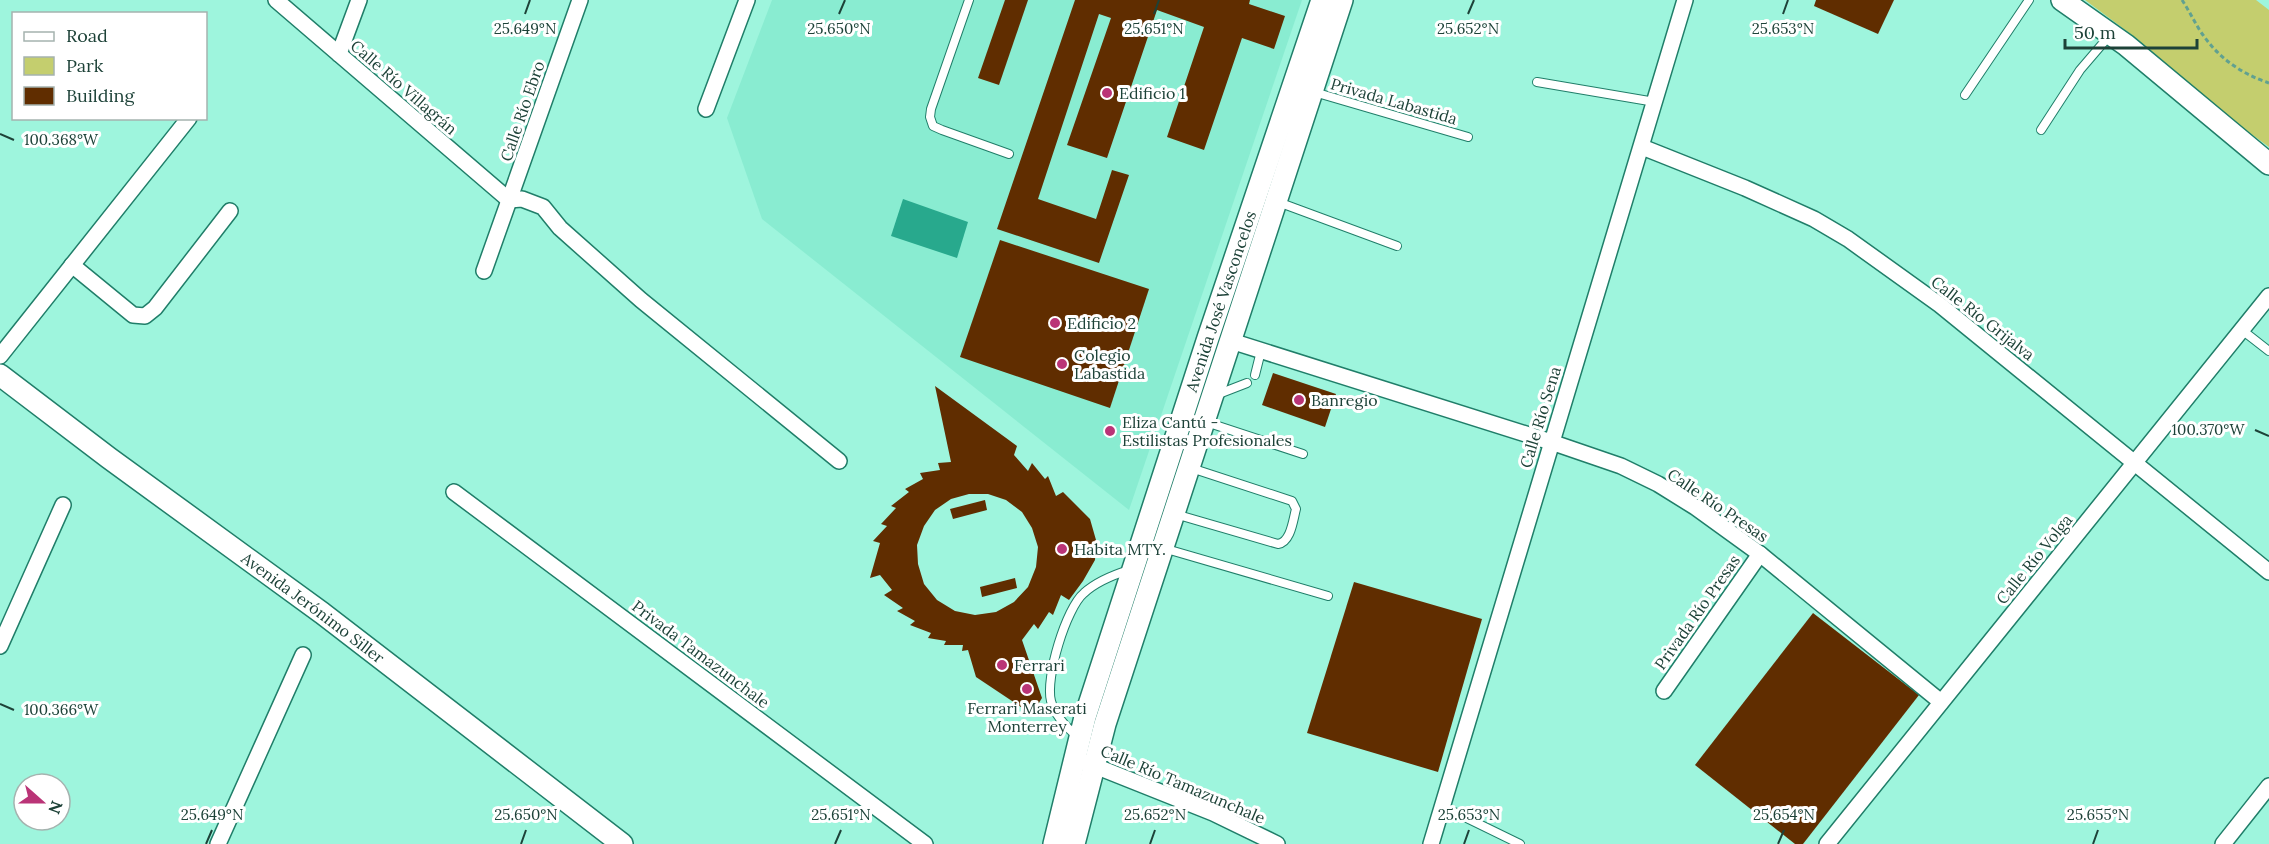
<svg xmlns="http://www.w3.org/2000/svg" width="2269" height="844" font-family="Lora,serif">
  <rect width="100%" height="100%" fill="#9ef5dd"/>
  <polygon fill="#89ecd1" points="772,0 1302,0 1129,510 762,219 727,118"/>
  <polygon fill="#c4ce6e" points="2085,0 2256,0 2269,10 2269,147 2236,123 2136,38"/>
  <polygon fill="#28a98d" points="903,199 968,222 957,258 891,236"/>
  <g fill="#602d00" fill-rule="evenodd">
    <polygon points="1005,0 1028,0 999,85 978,78"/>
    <polygon points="1075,0 1250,0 1249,4 1285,16 1274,49 1242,38 1204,150 1167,137 1204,27 1157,10 1107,158 1067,145 1111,18 1099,14 1038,199 1096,219 1112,170 1129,175 1099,263 997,229"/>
    <polygon points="1816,0 1894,0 1878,34 1814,6"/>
    <polygon points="1000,240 1149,289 1110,408 960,357"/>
    <polygon points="1273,373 1336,394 1325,427 1262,405"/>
    <path d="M935,386L1017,446L1014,455L1028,471L1032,463L1045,479L1048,476L1056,496L1063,492L1090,519L1096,540L1095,560L1083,581L1069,600L1061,595L1053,615L1049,612L1038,629L1034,624L1022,640L1042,698L1037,706L1027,711L976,677L968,650L962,651L963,645H944L946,641L928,638L931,633L910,625L915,621L897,611L903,608L884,595L892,590L880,575L870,578L880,543L873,541L887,526L881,524L896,508L891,506L909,492L905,489L923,479L920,473L940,470L938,463L951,462ZM969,494H988L1006,500L1022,512L1032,528L1038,547L1036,567L1028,587L1014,602L996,612L975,615L955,611L937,600L924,584L918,564L917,545L924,526L935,510L951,499Z"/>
    <polygon points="985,500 987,510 953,519 950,509"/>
    <polygon points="1015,578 1017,588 982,597 980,587"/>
    <polygon points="1354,582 1482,619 1438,772 1307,733"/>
    <polygon points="1813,613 1919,695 1803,844 1795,844 1695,765"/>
  </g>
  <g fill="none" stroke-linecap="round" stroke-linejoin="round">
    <g stroke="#207e69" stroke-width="10">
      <g id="lane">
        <polyline points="969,0 931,109 930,117 933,126 942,130 1009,154"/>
        <polyline points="1537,82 1655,102"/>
        <polyline points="1314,92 1468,137"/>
        <polyline points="1965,95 2029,0"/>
        <polyline points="2041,130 2080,70 2110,35"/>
        <polyline points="1278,202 1397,246"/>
        <polyline points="2242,330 2269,351"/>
        <polyline points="1255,375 1261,351"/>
        <polyline points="1216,395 1247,383"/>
        <polyline points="1206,422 1303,454"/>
        <path d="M1175,514L1278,544C1291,542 1293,520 1296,509L1292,501L1191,468"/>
        <polyline points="1163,548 1328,596"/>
        <path d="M1078,737C1067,728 1055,716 1051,701C1045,678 1066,608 1084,593C1097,581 1113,575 1129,570"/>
        <polyline points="1442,806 1520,844"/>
      </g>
    </g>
    <g stroke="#207e69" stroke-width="18">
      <g id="street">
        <polyline points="276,0 509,200"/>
        <polyline points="339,54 359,0"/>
        <polyline points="706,109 747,0"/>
        <polyline points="1642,147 1745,188 1814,219 1848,239 1940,305 2269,572"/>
        <polyline points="509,200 522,199 543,207 560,228 641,300 839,461"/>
        <polyline points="72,265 133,315 145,316 155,308 230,211"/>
        <polyline points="484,271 580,0"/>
        <polyline points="1231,341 1551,442 1621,466 1658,484 1695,507 1760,554 1941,702"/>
        <polyline points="0,356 189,118"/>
        <polyline points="454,492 925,844"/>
        <polyline points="0,646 63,505"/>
        <polyline points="1664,691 1760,554"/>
        <polyline points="1085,762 1213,813 1277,844"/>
        <polyline points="218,844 303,655"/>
        <polyline points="1431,844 1685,0"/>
        <polyline points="1827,844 2269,296"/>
        <polyline points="2223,844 2269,786"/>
      </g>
    </g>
    <g stroke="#207e69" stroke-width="24">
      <g id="secondary">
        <polyline points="2062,0 2126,45 2269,164"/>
        <path id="s1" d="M0,375L109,458L322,613L622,844"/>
        <path id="s2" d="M1054,844L1085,717L1208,338L1322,0"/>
        <polyline points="1074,844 1105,724 1342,0"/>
      </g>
    </g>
    <path stroke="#61a190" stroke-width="3" stroke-dasharray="4.5 3" stroke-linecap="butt" d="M2182,0C2188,9 2193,19 2199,29C2216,56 2239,73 2269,83"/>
    <use href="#lane" stroke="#fff" stroke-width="8"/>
    <use href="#street" stroke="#fff" stroke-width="15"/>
    <use href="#secondary" stroke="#fff" stroke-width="21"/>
  </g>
  <path fill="none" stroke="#1d4238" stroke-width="2" d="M525,14L530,0M839,14L845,0M1154,14L1159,0M1468,14L1474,0M1783,14L1788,0M0,134L14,140M2255,430L2269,436M0,704L14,710M206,844L212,830M521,844L526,830M835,844L841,830M1150,844L1155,830M1464,844L1469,830M1778,844L1784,830M2093,844L2098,830"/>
  <g fill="#ba3477" stroke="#fff" stroke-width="2">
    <circle cx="1107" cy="93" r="6"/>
    <circle cx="1055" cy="323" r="6"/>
    <circle cx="1062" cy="364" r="6"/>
    <circle cx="1299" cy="400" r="6"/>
    <circle cx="1110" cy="431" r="6"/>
    <circle cx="1062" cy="549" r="6"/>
    <circle cx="1002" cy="665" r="6"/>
    <circle cx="1027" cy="689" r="6"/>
  </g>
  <g text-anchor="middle" stroke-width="6" stroke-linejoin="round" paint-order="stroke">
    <g font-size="16" fill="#1d4238" stroke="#fff">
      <text transform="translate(404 87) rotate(41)" y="6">Calle Río Villagrán</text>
      <text transform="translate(1394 101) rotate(16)" y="6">Privada Labastida</text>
      <text transform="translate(522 111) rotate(-71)" y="6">Calle Río Ebro</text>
      <text dy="6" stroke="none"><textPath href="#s2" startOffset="568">Avenida José Vasconcelos</textPath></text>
      <text transform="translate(1983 318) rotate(38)" y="6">Calle Río Grijalva</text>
      <text transform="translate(1540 417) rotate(-73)" y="6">Calle Río Sena</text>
      <text transform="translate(1718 505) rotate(34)" y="6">Calle Río Presas</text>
      <text transform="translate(2034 559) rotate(-51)" y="6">Calle Río Volga</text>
      <text dy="6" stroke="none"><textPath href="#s1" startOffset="390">Avenida Jerónimo Siller</textPath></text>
      <text transform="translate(1697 612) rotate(-55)" y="6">Privada Río Presas</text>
      <text transform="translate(701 654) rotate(37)" y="6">Privada Tamazunchale</text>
      <text transform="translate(1183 784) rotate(23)" y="6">Calle Río Tamazunchale</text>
    </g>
    <g font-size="16" fill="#1d4238" stroke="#fff" text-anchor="start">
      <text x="1119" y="99">Edificio 1</text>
      <text x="1067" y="329">Edificio 2</text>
      <text x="1074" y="361">Colegio<tspan x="1074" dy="18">Labastida</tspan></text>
      <text x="1311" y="406">Banregio</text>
      <text x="1122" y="428">Eliza Cantú -<tspan x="1122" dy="18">Estilistas Profesionales</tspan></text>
      <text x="1074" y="555">Habita MTY.</text>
      <text x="1014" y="671">Ferrari</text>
      <text x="1027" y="714" text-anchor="middle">Ferrari Maserati<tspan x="1027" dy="18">Monterrey</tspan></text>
    </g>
  </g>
  <g font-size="15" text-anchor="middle" fill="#1d4238" stroke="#fff" stroke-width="6" stroke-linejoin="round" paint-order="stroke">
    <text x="525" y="34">25.649°N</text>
    <text x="839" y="34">25.650°N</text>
    <text x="1154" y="34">25.651°N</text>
    <text x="1468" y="34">25.652°N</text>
    <text x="1783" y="34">25.653°N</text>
    <text x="61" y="145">100.368°W</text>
    <text x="2208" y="435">100.370°W</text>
    <text x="61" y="715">100.366°W</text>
    <text x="212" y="820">25.649°N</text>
    <text x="526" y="820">25.650°N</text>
    <text x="841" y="820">25.651°N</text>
    <text x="1155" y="820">25.652°N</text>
    <text x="1469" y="820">25.653°N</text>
    <text x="1784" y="820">25.654°N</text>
    <text x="2098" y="820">25.655°N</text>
  </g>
  <rect x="12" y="12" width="195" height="108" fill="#ffffff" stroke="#a5b3af" stroke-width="1.5"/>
  <rect x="24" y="32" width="30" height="9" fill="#ffffff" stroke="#a5b3af" stroke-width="1.5"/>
  <text x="66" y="42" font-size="18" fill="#1d4238">Road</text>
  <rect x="24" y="57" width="30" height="18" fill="#c4ce6e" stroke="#a5b3af" stroke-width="1.5"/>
  <text x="66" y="72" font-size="18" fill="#1d4238">Park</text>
  <rect x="24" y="87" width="30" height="18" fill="#602d00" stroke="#a5b3af" stroke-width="1.5"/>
  <text x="66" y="102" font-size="18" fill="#1d4238">Building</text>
  <g transform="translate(42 802) rotate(111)"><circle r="28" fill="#ffffff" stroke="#a5b3af" stroke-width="1.5"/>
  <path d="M0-4.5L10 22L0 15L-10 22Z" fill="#ba3477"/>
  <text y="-9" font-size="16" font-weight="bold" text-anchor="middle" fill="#1d4238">N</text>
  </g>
  <path d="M2065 39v9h132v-9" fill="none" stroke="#1d4238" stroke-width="3"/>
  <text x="2074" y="39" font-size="18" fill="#1d4238" stroke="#ffffff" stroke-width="4.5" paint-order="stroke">50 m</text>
</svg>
